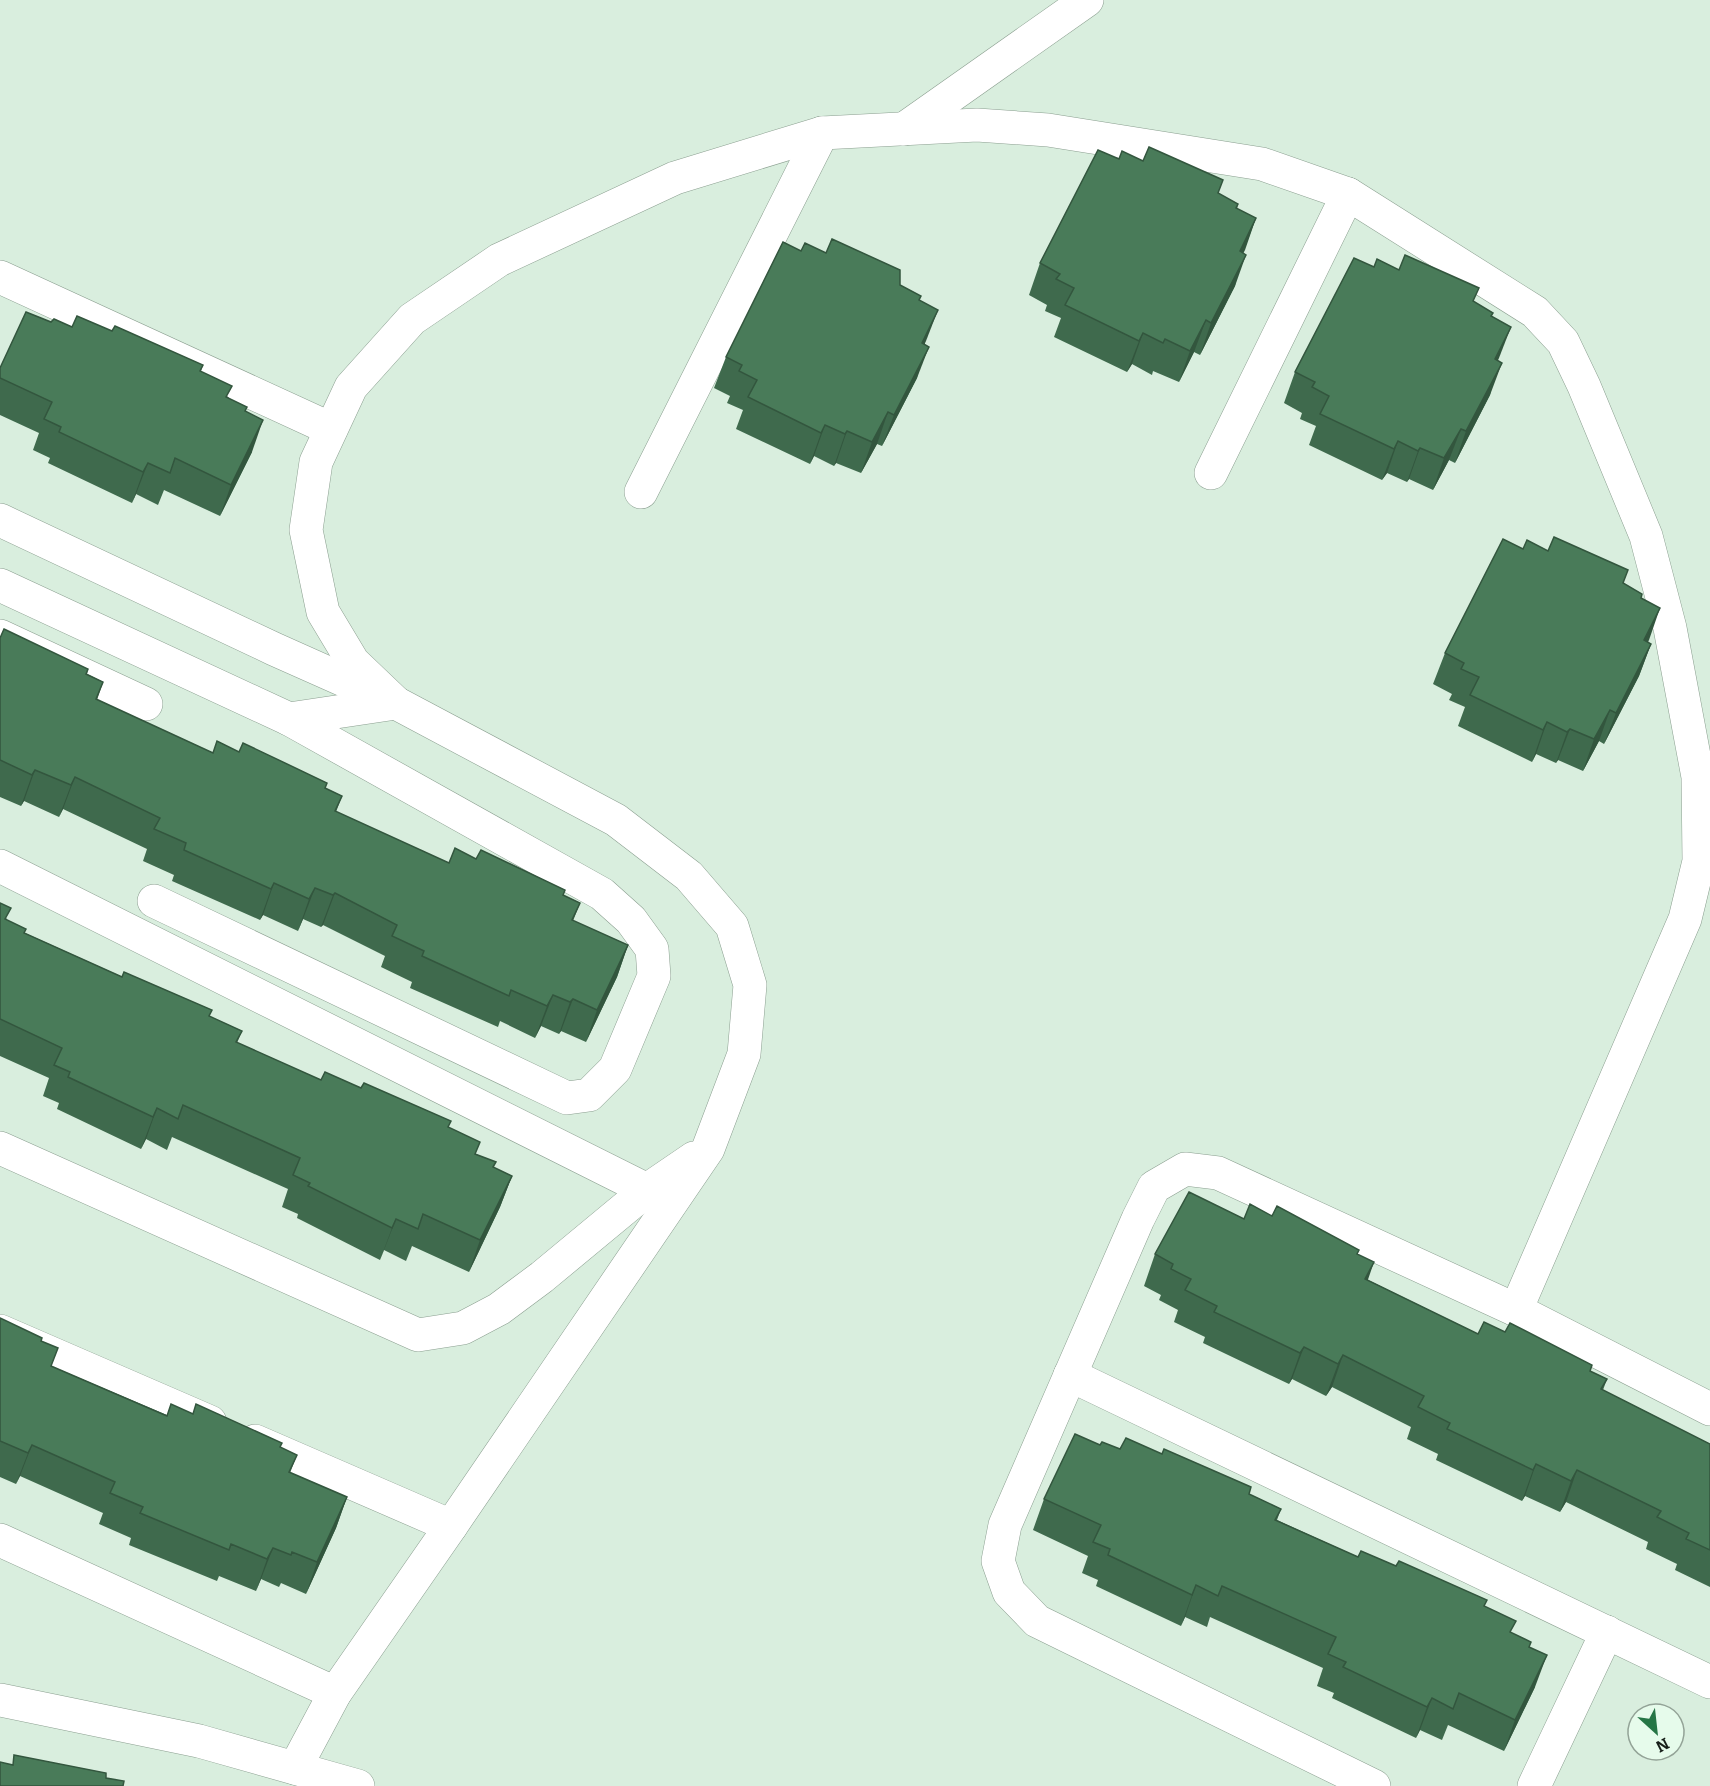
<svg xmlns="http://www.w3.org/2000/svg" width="1710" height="1786" font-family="Bitter,serif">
  <rect width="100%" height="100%" fill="#d9eede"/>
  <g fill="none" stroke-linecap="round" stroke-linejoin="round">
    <g stroke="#8b9f90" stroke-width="34">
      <g id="minor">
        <polyline points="904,129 1087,0"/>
        <polyline points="0,277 331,429"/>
        <polyline points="1211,473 1348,194"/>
        <polyline points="641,492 822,133"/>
        <polyline points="0,520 274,649 375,694"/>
        <polyline points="0,585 289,719 396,703"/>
        <polyline points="0,636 146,704"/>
        <polyline points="0,866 647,1190 694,1158"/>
        <polyline points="154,901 567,1098 589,1095 615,1069 654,976 652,949 631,920 602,894 289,719"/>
        <polyline points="0,1148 418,1335 463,1328 499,1309 542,1277 647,1190"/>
        <polyline points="0,1331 210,1422"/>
        <polyline points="1070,1375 1710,1682"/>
        <polyline points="255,1441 451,1526"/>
        <polyline points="0,1540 335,1693"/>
        <polyline points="0,1700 199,1741 358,1786"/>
        <polyline points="295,1768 335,1693 451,1526 708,1149 744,1054 750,985 732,926 689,876 616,820 396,703 353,662 323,612 306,530 316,462 351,387 412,319 499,260 675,178 822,133 977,125 1048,130 1262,164 1348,194 1535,312 1563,342 1584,386 1646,536 1670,628 1698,777 1699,861 1685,919 1516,1310"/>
        <polyline points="1374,1786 1037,1621 1009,1592 998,1561 1005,1525 1138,1219 1154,1187 1185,1169 1218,1173 1516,1310 1710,1409"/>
        <polyline points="1534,1786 1607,1632"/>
      </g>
    </g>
    <use href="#minor" stroke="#fff" stroke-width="33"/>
  </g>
  <g fill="#3f6a4d">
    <polygon points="1119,159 1143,161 1218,194 1238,204 1237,209 1256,218 1243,253 1235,286 1200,355 1194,352 1179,382 1153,371 1152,375 1132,364 1127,372 1054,337 1061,318 1045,311 1047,305 1029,295 1040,263"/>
    <polygon points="826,253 900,285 921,296 919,301 925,344 917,378 882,446 877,444 861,473 836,463 834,466 814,456 810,464 736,429 743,410 727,403 730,396 714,388 726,357"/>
    <polygon points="1374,267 1399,270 1474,302 1492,317 1498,361 1490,395 1455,463 1449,460 1433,490 1409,479 1407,482 1387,473 1382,480 1309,445 1316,426 1300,419 1302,413 1284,403 1295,372"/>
    <polygon points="51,322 72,327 112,331 203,365 201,371 228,397 245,412 252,452 220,516 164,490 158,505 136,494 132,503 48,463 50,458 33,450 39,433 0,415 0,368"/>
    <polygon points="1523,549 1548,551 1623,583 1641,598 1647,642 1651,644 1639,676 1604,744 1599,741 1583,771 1558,760 1556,763 1536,754 1532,762 1458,726 1465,707 1449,700 1452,694 1433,684 1445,653"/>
    <polygon points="0,638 88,669 87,674 103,682 97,700 213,753 239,752 327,783 325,788 342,796 336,812 449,863 476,859 563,895 580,903 573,921 628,945 617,977 586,1042 561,1031 559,1034 541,1026 535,1038 500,1021 498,1027 410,988 412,982 381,967 385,956 323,925 321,927 303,919 298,931 263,915 260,920 172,881 174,875 143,861 147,849 63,809 59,817 24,801 21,806 0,797"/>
    <polygon points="0,903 7,920 25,933 242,1031 237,1043 321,1080 449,1127 476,1154 494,1168 512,1176 500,1207 469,1272 412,1246 406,1261 384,1250 380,1260 297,1218 298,1214 282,1207 288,1189 172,1137 167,1150 146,1139 141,1149 57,1109 59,1103 43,1096 49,1078 0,1056"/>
    <polygon points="1244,1219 1358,1254 1368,1280 1478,1334 1505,1332 1590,1371 1607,1379 1603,1390 1710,1444 1710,1587 1675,1570 1677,1564 1646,1549 1648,1542 1566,1502 1560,1512 1525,1496 1522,1501 1436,1460 1438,1454 1407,1439 1411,1427 1332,1387 1326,1396 1292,1379 1289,1384 1203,1343 1205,1337 1174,1322 1178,1310 1159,1300 1161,1295 1144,1286 1155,1254"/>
    <polygon points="0,1318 41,1341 51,1366 167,1415 193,1414 297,1455 290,1473 347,1497 336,1528 306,1594 281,1583 279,1587 261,1579 256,1591 219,1576 217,1581 129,1545 131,1538 99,1524 103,1513 20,1476 16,1484 0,1477"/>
    <polygon points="1100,1445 1120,1449 1249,1494 1281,1509 1277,1520 1358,1557 1484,1607 1512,1633 1529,1647 1535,1687 1504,1751 1448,1725 1442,1740 1420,1730 1416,1738 1332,1698 1334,1693 1317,1686 1323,1668 1210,1617 1207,1627 1185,1617 1181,1626 1096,1586 1098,1580 1082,1573 1088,1556 1033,1530 1044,1499"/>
  </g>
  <g fill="#33563e">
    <polygon points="1256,218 1245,250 1228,282 1240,251"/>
    <polygon points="1246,255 1235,286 1200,355 1211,323"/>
    <polygon points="938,310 926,341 911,374 922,343"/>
    <polygon points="1206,320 1194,352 1179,382 1190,351"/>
    <polygon points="1511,327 1499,358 1484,391 1495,359"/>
    <polygon points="1143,333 1132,364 1127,372 1139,341"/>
    <polygon points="929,347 917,378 882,446 894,415"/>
    <polygon points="1502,363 1490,395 1455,463 1466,431"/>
    <polygon points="888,412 877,444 861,473 872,442"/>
    <polygon points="263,420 252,452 220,516 231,485"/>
    <polygon points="825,425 814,456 810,464 821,433"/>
    <polygon points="1461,429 1449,460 1433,490 1444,458"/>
    <polygon points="847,431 836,463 834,466 845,434"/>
    <polygon points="1398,441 1387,473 1382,480 1394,449"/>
    <polygon points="1420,448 1409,479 1407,482 1418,451"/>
    <polygon points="148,463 136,494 132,503 143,472"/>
    <polygon points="1660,608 1649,640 1633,672 1644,640"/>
    <polygon points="1651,644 1639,676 1604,744 1616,713"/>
    <polygon points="1610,710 1599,741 1583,771 1594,739"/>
    <polygon points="1547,722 1536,754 1532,762 1543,730"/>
    <polygon points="1570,729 1558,760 1556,763 1567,732"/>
    <polygon points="35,770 24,801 21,806 32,775"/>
    <polygon points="75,777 63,809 59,817 71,785"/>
    <polygon points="274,883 263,915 260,920 271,889"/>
    <polygon points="315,888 303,919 298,931 309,899"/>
    <polygon points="335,893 323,925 321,927 333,895"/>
    <polygon points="628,945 617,977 586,1042 597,1010"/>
    <polygon points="553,995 541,1026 535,1038 547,1006"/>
    <polygon points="573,999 561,1031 559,1034 570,1002"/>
    <polygon points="157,1108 146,1139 141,1149 153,1117"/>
    <polygon points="512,1176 500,1207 469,1272 480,1240"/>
    <polygon points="396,1219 384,1250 380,1260 392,1228"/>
    <polygon points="1374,1262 1363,1294 1365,1279"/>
    <polygon points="1304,1347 1292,1379 1289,1384 1300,1353"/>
    <polygon points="1343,1355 1332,1387 1326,1396 1338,1364"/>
    <polygon points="32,1445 20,1476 16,1484 28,1453"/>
    <polygon points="1536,1464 1525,1496 1522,1501 1533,1470"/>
    <polygon points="1577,1470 1566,1502 1560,1512 1571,1481"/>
    <polygon points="347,1497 336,1528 306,1594 317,1562"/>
    <polygon points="273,1548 261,1579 256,1591 267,1559"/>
    <polygon points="1196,1585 1185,1617 1181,1626 1192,1595"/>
    <polygon points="1547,1655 1535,1687 1504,1751 1515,1720"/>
    <polygon points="1432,1698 1420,1730 1416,1738 1427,1707"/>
  </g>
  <g fill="#497b59" stroke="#33563e" stroke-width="1.5">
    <polygon points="1149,147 1223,180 1218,193 1238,204 1236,208 1256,218 1240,251 1246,255 1211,323 1206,320 1190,351 1165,339 1163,343 1143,333 1139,341 1065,305 1074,288 1056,279 1060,274 1040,263 1098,150 1119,159 1122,151 1143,161"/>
    <polygon points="832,239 900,270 900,285 921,296 919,300 938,310 922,343 929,347 894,415 888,412 872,442 847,431 845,434 825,425 821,433 748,397 757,380 739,371 742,365 726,357 783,242 801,251 805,243 826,253"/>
    <polygon points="1405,255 1479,288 1473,301 1493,313 1491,316 1511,327 1495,359 1502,363 1466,431 1461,429 1444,458 1420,448 1418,451 1398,441 1394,449 1320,414 1329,396 1312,387 1315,382 1295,372 1354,258 1374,267 1377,259 1399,270"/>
    <polygon points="26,312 51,322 54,319 72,327 77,316 112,331 115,326 203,365 200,371 232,386 226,397 247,407 245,411 263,420 231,485 175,458 170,473 148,463 143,472 59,432 61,427 44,419 52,402 0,378 0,368"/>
    <polygon points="1554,537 1628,570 1623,583 1642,594 1641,598 1660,608 1644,640 1651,644 1616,713 1610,710 1594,739 1570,729 1567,732 1547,722 1543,730 1470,695 1479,677 1461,669 1464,663 1445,653 1503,539 1523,549 1527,540 1548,551"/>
    <polygon points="4,629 88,669 86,674 103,682 96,699 213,753 217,741 239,752 243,743 327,783 325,788 342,796 335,811 449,863 455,848 476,859 481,850 565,890 563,895 580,903 572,920 628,945 597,1010 573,999 570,1002 553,995 547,1006 511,990 509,996 422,956 424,951 392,936 397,925 335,893 333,895 315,888 309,899 274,883 271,889 184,850 186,843 154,829 160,818 75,777 71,785 35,770 32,775 0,760 0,638"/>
    <polygon points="0,903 11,908 5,919 26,929 24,933 122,977 124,972 212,1010 209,1016 242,1031 236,1042 321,1080 325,1072 361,1088 364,1083 451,1121 448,1127 480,1142 475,1154 496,1162 493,1167 512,1176 480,1240 423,1214 418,1229 396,1219 392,1228 308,1186 310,1183 293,1175 300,1158 183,1105 178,1119 157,1108 153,1117 68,1077 70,1072 54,1065 62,1048 0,1019"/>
    <polygon points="1189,1192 1244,1219 1250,1204 1272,1216 1277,1206 1359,1250 1357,1254 1374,1262 1365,1279 1478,1334 1484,1322 1505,1332 1510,1323 1592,1365 1590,1371 1607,1379 1601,1389 1710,1444 1710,1550 1686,1539 1689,1533 1657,1517 1661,1511 1577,1470 1571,1481 1536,1464 1533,1470 1447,1429 1450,1423 1418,1407 1424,1396 1343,1355 1338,1364 1304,1347 1300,1353 1214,1312 1217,1306 1185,1290 1191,1279 1171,1269 1173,1264 1155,1254"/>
    <polygon points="0,1318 42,1338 41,1341 58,1348 51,1366 167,1416 171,1404 193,1414 196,1404 282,1443 280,1447 297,1455 289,1472 347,1497 317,1562 292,1552 291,1555 273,1548 267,1559 231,1544 229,1550 140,1513 143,1507 110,1493 115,1482 32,1445 28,1453 0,1441"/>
    <polygon points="1075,1434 1100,1445 1102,1442 1120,1449 1126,1438 1162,1454 1164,1449 1251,1487 1249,1494 1281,1509 1275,1520 1358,1557 1361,1551 1396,1566 1399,1561 1487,1600 1484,1606 1516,1621 1510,1632 1531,1642 1529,1647 1547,1655 1515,1720 1459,1693 1453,1709 1432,1698 1427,1707 1343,1667 1346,1662 1328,1654 1336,1637 1222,1586 1218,1596 1196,1585 1192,1595 1108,1555 1110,1549 1093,1542 1101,1525 1044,1499"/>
    <polygon points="14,1755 106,1773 106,1778 124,1781 123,1786 0,1786 0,1762 13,1765"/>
  </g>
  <g transform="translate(1656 1732) rotate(153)"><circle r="28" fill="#e6fbeb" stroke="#93a397" stroke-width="1.5"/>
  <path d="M0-4.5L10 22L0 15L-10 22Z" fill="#257545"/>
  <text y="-9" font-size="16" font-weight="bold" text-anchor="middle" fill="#171f19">N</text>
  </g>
</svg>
